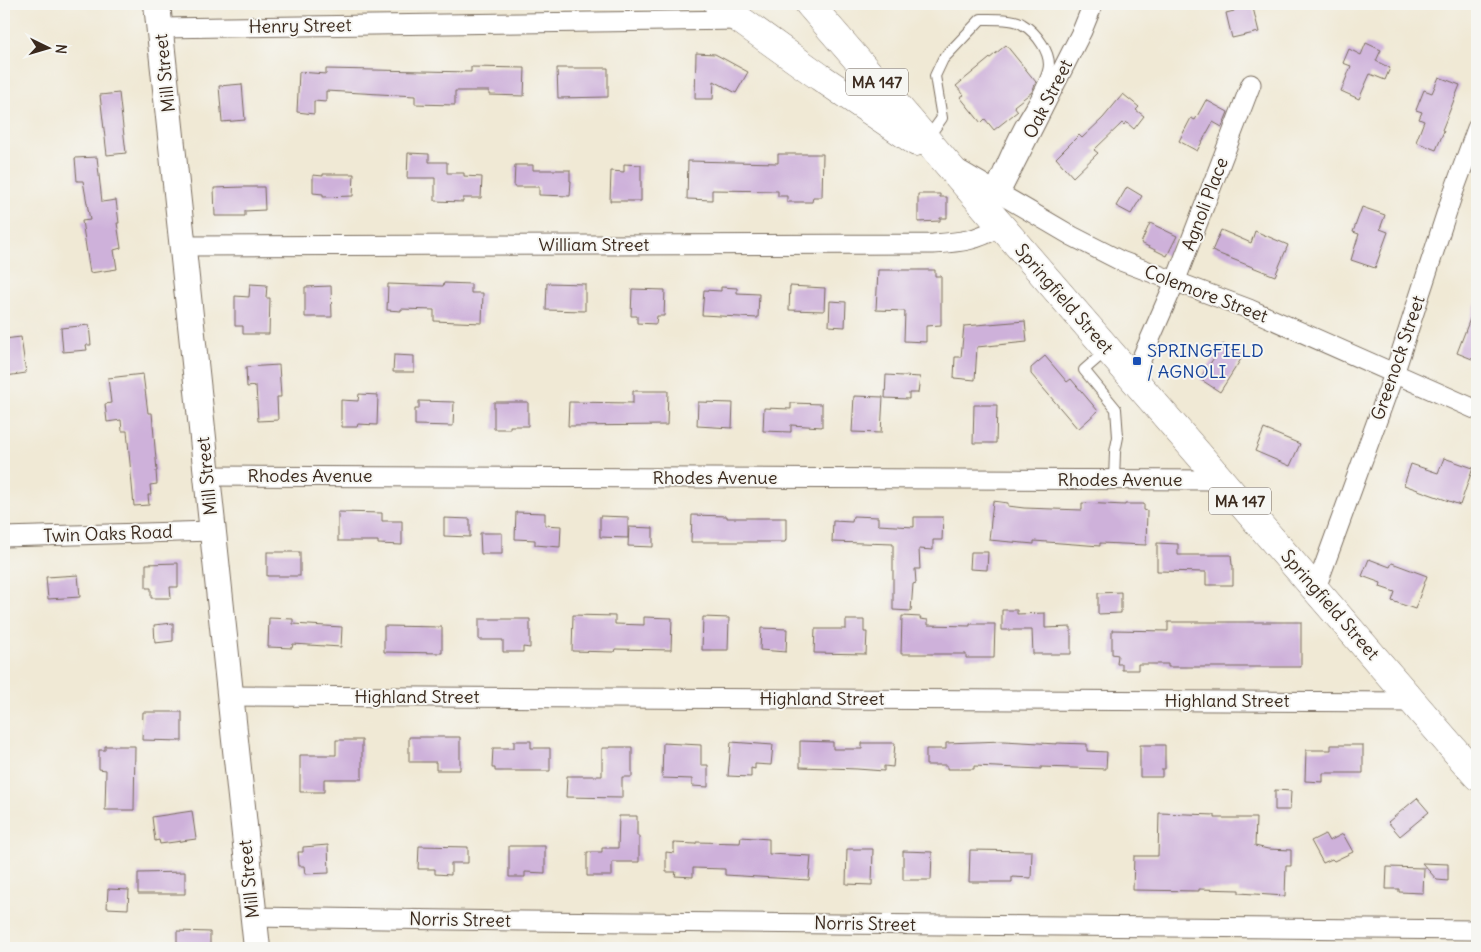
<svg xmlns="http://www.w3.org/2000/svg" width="1481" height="952" font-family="Delius,sans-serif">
  <rect width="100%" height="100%" fill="#f6f6f2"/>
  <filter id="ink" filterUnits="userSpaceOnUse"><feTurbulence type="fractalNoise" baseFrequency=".02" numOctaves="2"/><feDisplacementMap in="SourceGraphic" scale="10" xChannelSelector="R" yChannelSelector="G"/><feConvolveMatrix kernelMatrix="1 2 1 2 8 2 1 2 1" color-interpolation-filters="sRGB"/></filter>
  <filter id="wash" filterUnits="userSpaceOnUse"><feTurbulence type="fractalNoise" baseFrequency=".0096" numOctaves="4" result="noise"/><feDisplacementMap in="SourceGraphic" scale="20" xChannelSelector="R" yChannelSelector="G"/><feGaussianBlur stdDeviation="1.12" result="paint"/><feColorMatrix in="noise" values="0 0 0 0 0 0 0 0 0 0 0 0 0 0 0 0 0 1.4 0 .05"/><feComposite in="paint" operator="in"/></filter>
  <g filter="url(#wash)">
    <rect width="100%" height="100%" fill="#f0e9d5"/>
    <g id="blocks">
      <g fill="#ceb1da">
        <polygon points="1232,4 1252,4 1259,32 1232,38 1226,13 1234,11"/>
        <polygon points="1366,43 1381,50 1376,61 1390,68 1385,80 1370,74 1359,99 1341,91 1351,66 1343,63 1349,49 1361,55"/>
        <polygon points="1006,45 1036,82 1032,92 1014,106 1018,111 994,130 985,119 981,123 960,97 964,95 956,86"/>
        <polygon points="696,53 715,54 748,72 736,93 714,81 713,99 695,99"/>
        <polygon points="471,67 525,68 524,96 489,95 489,91 455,91 455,105 415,104 415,96 326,91 326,102 314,101 314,114 297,112 299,72 326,74 326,69 471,72"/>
        <polygon points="557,68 608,68 608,97 558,98"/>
        <polygon points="1439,77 1460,85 1442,130 1444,131 1436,150 1416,142 1424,121 1419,119 1422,112 1416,110 1424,90 1432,93"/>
        <polygon points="242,84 245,120 222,122 219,86"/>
        <polygon points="119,93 126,153 107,155 100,95"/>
        <polygon points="1123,94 1139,107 1136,110 1144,116 1134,129 1126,122 1124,125 1122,123 1094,150 1098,153 1073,177 1056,158 1079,135 1082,138 1103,118"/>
        <polygon points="1206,100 1228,112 1222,127 1213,122 1197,151 1179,141 1191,118 1195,120"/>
        <polygon points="408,153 429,154 429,162 447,162 447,173 464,173 464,176 482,177 481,198 463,198 463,202 435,201 435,178 407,178"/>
        <polygon points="778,154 823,154 822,197 813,197 812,202 787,202 787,196 778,196 778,191 712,190 712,200 687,199 688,161 778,163"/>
        <polygon points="97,157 102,202 116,200 119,223 117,223 121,248 114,250 117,269 90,273 82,221 90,220 83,181 77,181 75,158"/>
        <polygon points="624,164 641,165 641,201 610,201 611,171 624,172"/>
        <polygon points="515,165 533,165 533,170 570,170 570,181 571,181 570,196 539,195 539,187 514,187"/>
        <polygon points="323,174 354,174 353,196 323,197 323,194 313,193 313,175 323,176"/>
        <polygon points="244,187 264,187 265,210 245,211 245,216 215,216 214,188"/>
        <polygon points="1127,187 1142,196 1131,214 1116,206"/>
        <polygon points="918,194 940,194 940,197 947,197 947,218 940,218 940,221 918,222"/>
        <polygon points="1362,207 1385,215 1380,229 1388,232 1375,268 1351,260 1359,234 1353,232"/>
        <polygon points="1150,223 1177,236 1167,256 1141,243"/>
        <polygon points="1221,230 1251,243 1255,231 1288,245 1275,276 1212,251"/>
        <polygon points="878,270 935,270 935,276 941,276 941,325 926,326 926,342 904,341 905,311 876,310"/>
        <polygon points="444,283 471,284 471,293 483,293 482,323 434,321 434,310 401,309 401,311 387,310 388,284 443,286"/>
        <polygon points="547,283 585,284 585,311 546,310"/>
        <polygon points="250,284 267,285 266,298 270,298 269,334 243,334 243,326 235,326 235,296 249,297"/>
        <polygon points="331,286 332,317 305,317 305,287"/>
        <polygon points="790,286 825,288 824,311 789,310"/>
        <polygon points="721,287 737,288 737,293 759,294 758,318 702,315 704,290 721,291"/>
        <polygon points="632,289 665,290 664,316 657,316 656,324 637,323 637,316 631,316"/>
        <polygon points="830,301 846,302 845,327 829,326"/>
        <polygon points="1476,303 1477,303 1477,361 1457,353"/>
        <polygon points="1025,321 1027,342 977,347 975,380 954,378 955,357 961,357 964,326"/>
        <polygon points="89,325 91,345 86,345 87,350 63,352 61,328"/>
        <polygon points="21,337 26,373 6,376 4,357 4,339"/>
        <polygon points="1223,344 1243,356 1220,392 1200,379"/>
        <polygon points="394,355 414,356 414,372 393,372"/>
        <polygon points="1045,356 1067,382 1071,379 1098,411 1078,429 1031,374 1031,368"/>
        <polygon points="279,365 281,397 277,397 278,420 258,421 256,386 247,387 246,367"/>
        <polygon points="143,374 148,413 152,413 157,471 156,471 157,484 150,485 151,495 148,495 149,505 134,506 127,431 122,431 121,420 107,422 105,404 111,403 108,378"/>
        <polygon points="886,375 920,377 918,393 909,393 909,399 885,398"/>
        <polygon points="633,391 668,391 667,425 568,426 569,402 633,403"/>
        <polygon points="359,394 378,395 377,425 358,424 357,427 342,427 342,421 341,421 341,400 358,401"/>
        <polygon points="854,396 883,397 881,433 852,432"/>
        <polygon points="419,401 454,402 453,426 415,425 415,409 419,409"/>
        <polygon points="494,402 528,402 528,426 510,426 510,429 494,429"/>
        <polygon points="698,402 733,403 732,428 697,426"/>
        <polygon points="791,403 822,404 822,427 791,425 791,432 763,431 764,408 791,409"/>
        <polygon points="974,405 997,405 996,443 973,443"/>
        <polygon points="1264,429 1300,444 1290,466 1255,451"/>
        <polygon points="1444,458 1473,468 1460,505 1404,485 1411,464 1438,473"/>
        <polygon points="993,501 1008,503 1008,506 1024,508 1082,510 1082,503 1125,505 1125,504 1144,504 1144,510 1147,511 1146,545 1100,543 1100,546 1034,541 1034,544 989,540"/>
        <polygon points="338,512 382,513 382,521 402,521 402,545 378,544 378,541 338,541"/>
        <polygon points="516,512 545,513 545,525 561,526 560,547 535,545 535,540 515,539"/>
        <polygon points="692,515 727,516 727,518 786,518 786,539 785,542 691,542"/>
        <polygon points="600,516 628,517 628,538 600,537"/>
        <polygon points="853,516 878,517 878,525 914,527 914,517 943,517 942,540 933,540 933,550 919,549 920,569 915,569 916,583 913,584 911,611 893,610 893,544 832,542 833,521 852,522"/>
        <polygon points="444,518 470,519 470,537 444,536"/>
        <polygon points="629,527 653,528 653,547 628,546"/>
        <polygon points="480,533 502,533 502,554 481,554"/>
        <polygon points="1157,543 1178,544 1178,555 1231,555 1232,565 1233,565 1233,585 1206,585 1206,572 1157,571"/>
        <rect x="267" y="552" width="33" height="24"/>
        <polygon points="971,552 988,552 987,570 970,569"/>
        <polygon points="1369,559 1390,567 1392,563 1427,576 1415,609 1392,601 1395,592 1380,587 1381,583 1362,576"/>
        <polygon points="178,563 178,587 170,587 171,598 151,598 151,588 146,588 146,564"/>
        <polygon points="78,575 80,597 48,599 46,577"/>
        <polygon points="1121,592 1121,613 1098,614 1098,593"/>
        <polygon points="1002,610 1017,610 1017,614 1045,613 1045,628 1071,627 1071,654 1033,654 1032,630 1002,630"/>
        <polygon points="573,615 615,616 615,624 644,625 644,617 672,618 671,650 615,649 614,652 572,651"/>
        <polygon points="902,616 921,617 920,619 928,620 928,625 970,626 970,624 995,624 994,658 966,658 966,654 901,654"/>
        <polygon points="703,617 729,618 728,650 702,650"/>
        <polygon points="269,618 293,619 293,624 342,627 341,647 293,644 292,648 268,647"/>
        <polygon points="479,619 530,619 530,648 523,647 523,652 503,652 503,640 479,640"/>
        <polygon points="846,620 864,620 864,632 867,632 866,654 814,653 815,629 846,629"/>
        <polygon points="1168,622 1301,622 1301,667 1168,667 1168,664 1138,664 1138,670 1122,670 1122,664 1117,664 1118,655 1112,654 1112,630 1168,631"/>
        <polygon points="173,623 173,641 155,643 154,625"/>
        <polygon points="384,626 442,627 442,653 384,652"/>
        <polygon points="761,628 787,629 786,652 760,650"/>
        <polygon points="143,712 182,712 182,741 142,740"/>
        <polygon points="409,737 460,737 460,770 436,770 436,762 409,762"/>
        <polygon points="336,740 362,740 362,779 324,779 324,792 300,792 300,755 336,755"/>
        <polygon points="514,741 531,741 531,748 550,748 550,771 495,771 495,768 492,768 493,748 514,748"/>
        <polygon points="800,741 833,742 833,749 862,749 862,743 895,743 893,767 884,766 884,771 857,769 800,767"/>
        <polygon points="1004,741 1057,744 1057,743 1087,744 1087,751 1107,752 1106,769 1041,767 1041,769 974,766 974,769 947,769 947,765 926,765 926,749 946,749 946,743"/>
        <polygon points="731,742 773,745 771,765 755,764 755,769 751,768 751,777 728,776"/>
        <polygon points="663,743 701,745 701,765 708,765 708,787 692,786 692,779 662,778"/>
        <polygon points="1140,745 1165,745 1165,769 1162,769 1162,777 1140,777"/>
        <polygon points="1331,745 1363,745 1363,773 1323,773 1323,782 1305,781 1306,750 1331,750"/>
        <polygon points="105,746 135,746 134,810 105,810 106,770 99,769 99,750 105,750"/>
        <polygon points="610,747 632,747 632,777 622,777 622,798 566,797 567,776 602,776 602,748 610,748"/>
        <polygon points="1275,790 1291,791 1290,810 1275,810"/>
        <polygon points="1417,798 1429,812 1400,836 1388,822"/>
        <polygon points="192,811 196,839 160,844 159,840 155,841 152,817"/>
        <polygon points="1159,813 1215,815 1215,818 1256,818 1255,846 1268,849 1291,850 1291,866 1286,866 1285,896 1239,893 1239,890 1199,889 1199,891 1133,890 1134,856 1158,856"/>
        <polygon points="619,816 637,816 637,836 639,836 639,862 612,862 612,876 587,876 587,852 602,852 602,848 618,848"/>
        <polygon points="1325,834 1329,841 1343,834 1353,852 1334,861 1332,859 1323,863 1311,841"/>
        <polygon points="741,837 769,839 769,854 811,856 809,880 725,875 725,869 693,868 693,877 675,876 676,872 666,872 666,852 674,853 674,843 696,844 696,842 740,843"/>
        <polygon points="328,845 329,873 305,874 304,866 299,866 298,852 303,852 303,847"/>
        <polygon points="419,846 468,847 468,863 451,863 451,875 435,874 435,869 418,869"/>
        <polygon points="509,846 545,846 545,873 525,872 525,877 509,877"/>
        <polygon points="847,849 873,849 872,885 846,884"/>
        <polygon points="970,850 1032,851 1031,878 1012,877 1012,882 969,882"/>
        <polygon points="903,851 932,852 931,880 903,880"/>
        <polygon points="1422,863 1448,864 1448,881 1437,880"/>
        <polygon points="1387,867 1424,868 1423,893 1399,892 1399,889 1386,889"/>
        <polygon points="185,872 185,894 138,894 138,873"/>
        <polygon points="108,889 129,890 128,909 107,908"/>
        <polygon points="177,931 210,932 210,948 177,948"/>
      </g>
    </g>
  </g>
  <g filter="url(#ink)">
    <use href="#blocks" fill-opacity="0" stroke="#7a6d5e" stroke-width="1"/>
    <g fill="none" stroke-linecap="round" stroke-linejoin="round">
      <g stroke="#7a6d5e" stroke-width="12">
        <g id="lane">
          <path d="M927,139L942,118L935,76L943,59L981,19C991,19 1014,18 1022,24C1036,32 1053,54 1048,71C1042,92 1028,110 1018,129C1008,148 1000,168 991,188"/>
          <polyline points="1107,350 1084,370 1116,409 1118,437 1115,452 1114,480"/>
        </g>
      </g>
      <g stroke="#7a6d5e" stroke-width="21">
        <g id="street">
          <polyline points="160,28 740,20"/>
          <polyline points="961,171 1072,236 1121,261 1249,309 1477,410"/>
          <polyline points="1000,193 1082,31 1093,4"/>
          <path d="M183,246L933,244C962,242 976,241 1001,226"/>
          <polyline points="1133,378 1175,282 1251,84"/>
          <polyline points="207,476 1222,480"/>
          <polyline points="4,537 213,531"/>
          <polyline points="1316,588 1394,374 1452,196 1477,128"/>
          <polyline points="230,696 1414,702"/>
          <polyline points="253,917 524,921 1477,930"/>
        </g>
      </g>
      <g stroke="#7a6d5e" stroke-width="28">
        <polyline id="secondary" points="157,4 257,948"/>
      </g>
      <g stroke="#7a6d5e" stroke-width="29">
        <g id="primary">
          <polyline points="718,4 820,77 916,142"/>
          <path d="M809,4C1032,261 1255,518 1477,776"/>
        </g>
      </g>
      <use href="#lane" stroke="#fff" stroke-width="10"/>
      <use href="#street" stroke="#fff" stroke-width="19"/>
      <use href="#secondary" stroke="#fff" stroke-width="26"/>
      <use href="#primary" stroke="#fff" stroke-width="28"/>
    </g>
  </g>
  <rect fill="#1a4fb4" stroke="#f6f6f2" stroke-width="2" x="1132" y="356" width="10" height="10" rx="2.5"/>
  <g text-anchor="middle" stroke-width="4" stroke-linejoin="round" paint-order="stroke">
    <g fill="#f6f6f2" stroke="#73675e" stroke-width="1">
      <rect x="846" y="68.5" width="62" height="27" rx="4"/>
      <rect x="1209" y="487.5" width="62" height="27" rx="4"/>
    </g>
    <g font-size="16" font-weight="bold" fill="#3b2a1e">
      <text x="877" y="88">MA 147</text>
      <text x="1240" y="507">MA 147</text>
    </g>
    <g font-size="18" fill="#3b2a1e" stroke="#f6f6f2">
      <text transform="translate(300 26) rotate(-1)" y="6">Henry Street</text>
      <text transform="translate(165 73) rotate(-96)" y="6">Mill Street</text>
      <text transform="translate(1048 99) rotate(-63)" y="6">Oak Street</text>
      <text transform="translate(1205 204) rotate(-69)" y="6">Agnoli Place</text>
      <text x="594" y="251">William Street</text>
      <text transform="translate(1206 294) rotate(21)" y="6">Colemore Street</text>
      <text transform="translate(1064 299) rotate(49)" y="6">Springfield Street</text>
      <text transform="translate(1398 358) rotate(-71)" y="6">Greenock Street</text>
      <text transform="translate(207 476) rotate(-96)" y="6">Mill Street</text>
      <text x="310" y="482">Rhodes Avenue</text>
      <text x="715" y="484">Rhodes Avenue</text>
      <text x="1120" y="486">Rhodes Avenue</text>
      <text transform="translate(108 534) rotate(-2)" y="6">Twin Oaks Road</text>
      <text transform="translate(1330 605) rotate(49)" y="6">Springfield Street</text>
      <text x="417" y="703">Highland Street</text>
      <text x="822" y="705">Highland Street</text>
      <text x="1227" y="707">Highland Street</text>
      <text transform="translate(249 879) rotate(-96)" y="6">Mill Street</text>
      <text transform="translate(460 920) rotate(1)" y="6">Norris Street</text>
      <text transform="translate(865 924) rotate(1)" y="6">Norris Street</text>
    </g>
    <g font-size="18" fill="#164399" stroke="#f6f6f2" text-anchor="start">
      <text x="1147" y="357">SPRINGFIELD<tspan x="1147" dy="21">/ AGNOLI</tspan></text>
    </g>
  </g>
  <rect width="1481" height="952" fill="none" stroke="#f6f6f2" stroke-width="20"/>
  <g transform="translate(48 48) rotate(95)" stroke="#f6f6f2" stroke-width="4" paint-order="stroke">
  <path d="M0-4L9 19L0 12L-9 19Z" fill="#3b2a1e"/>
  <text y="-8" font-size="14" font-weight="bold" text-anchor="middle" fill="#3b2a1e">N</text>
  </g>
</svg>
